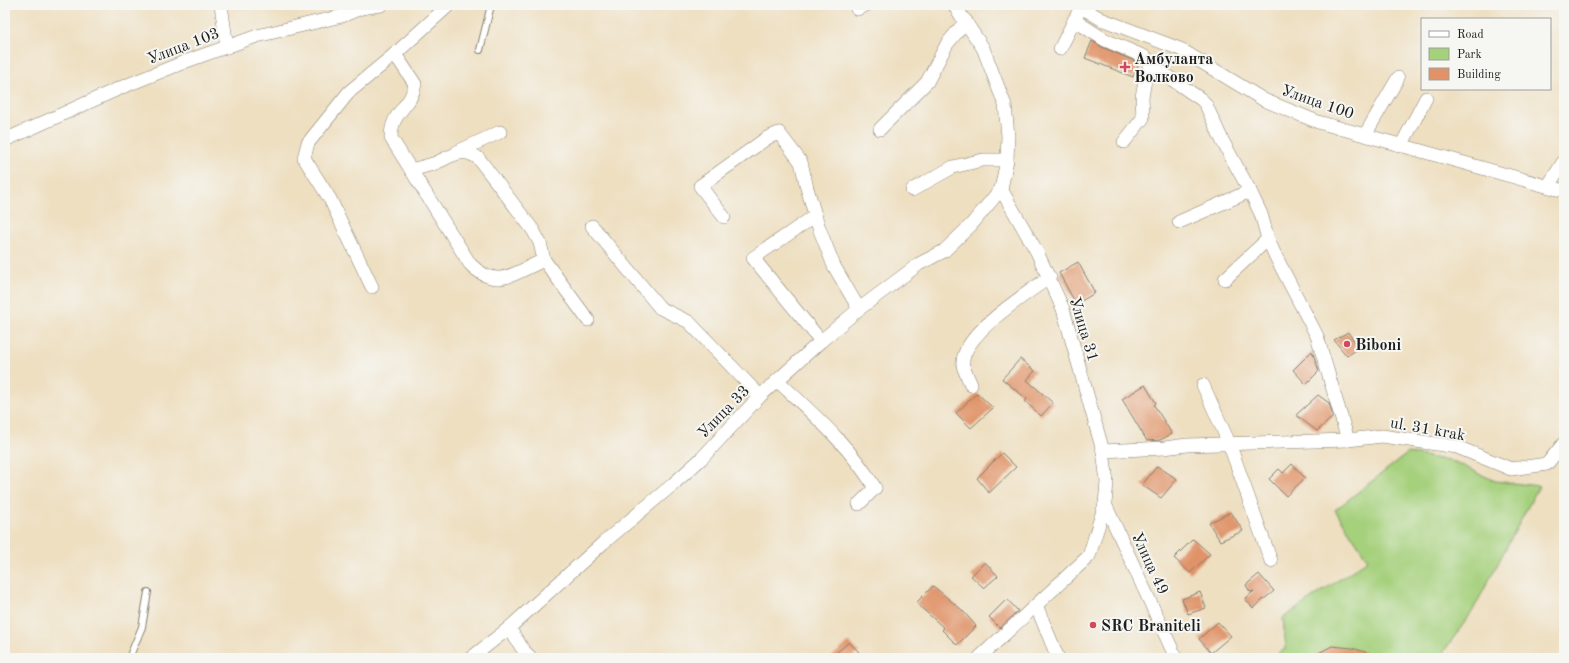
<svg xmlns="http://www.w3.org/2000/svg" width="1569" height="663" font-family="'Old Standard TT',serif">
  <rect width="100%" height="100%" fill="#f6f6f2"/>
  <filter id="ink" filterUnits="userSpaceOnUse"><feTurbulence type="fractalNoise" baseFrequency=".025" numOctaves="2"/><feDisplacementMap in="SourceGraphic" scale="8" xChannelSelector="R" yChannelSelector="G"/><feConvolveMatrix kernelMatrix="1 2 1 2 8 2 1 2 1" color-interpolation-filters="sRGB"/></filter>
  <filter id="wash" filterUnits="userSpaceOnUse"><feTurbulence type="fractalNoise" baseFrequency=".012" numOctaves="4" result="noise"/><feDisplacementMap in="SourceGraphic" scale="16" xChannelSelector="R" yChannelSelector="G"/><feGaussianBlur stdDeviation="0.9" result="paint"/><feColorMatrix in="noise" values="0 0 0 0 0 0 0 0 0 0 0 0 0 0 0 0 0 1.4 0 .05"/><feComposite in="paint" operator="in"/></filter>
  <g filter="url(#wash)">
    <rect width="100%" height="100%" fill="#eedfc1"/>
    <polygon fill="#a5d07c" stroke="#60764c" points="1408,453 1455,462 1495,481 1539,486 1472,612 1439,658 1272,658 1286,648 1283,618 1368,560 1335,510"/>
    <g id="blocks">
      <g fill="#e09368">
        <polygon points="1092,41 1102,47 1139,63 1133,77 1085,58"/>
        <polygon points="1078,262 1095,293 1076,304 1059,273"/>
        <polygon points="1348,332 1359,348 1347,356 1334,340"/>
        <polygon points="1312,351 1319,371 1306,384 1293,370"/>
        <polygon points="1020,359 1035,371 1027,380 1053,403 1041,416 1025,401 1027,399 1002,379"/>
        <polygon points="1145,385 1156,403 1154,405 1172,434 1160,440 1147,441 1122,399"/>
        <polygon points="977,393 993,408 971,428 956,413"/>
        <polygon points="1318,395 1329,403 1333,417 1317,431 1296,415"/>
        <polygon points="1002,453 1016,467 989,493 977,478"/>
        <polygon points="1292,464 1305,478 1286,496 1269,479 1279,469 1283,473"/>
        <polygon points="1157,466 1177,479 1161,498 1142,485"/>
        <polygon points="1231,512 1243,531 1220,541 1209,523"/>
        <polygon points="1193,539 1210,554 1190,573 1174,558"/>
        <polygon points="985,562 998,576 984,588 971,576"/>
        <polygon points="1259,574 1274,591 1253,608 1245,599 1254,591 1250,592 1246,585"/>
        <polygon points="933,586 962,610 976,626 957,645 942,630 944,628 916,603"/>
        <polygon points="1200,592 1206,608 1188,614 1182,599"/>
        <polygon points="1007,599 1018,611 1000,628 989,617"/>
        <polygon points="1218,622 1231,636 1211,653 1199,639"/>
        <polygon points="849,642 859,652 851,658 830,658"/>
        <polygon points="1332,646 1352,648 1378,656 1378,658 1309,658"/>
      </g>
    </g>
  </g>
  <g filter="url(#ink)">
    <use href="#blocks" fill-opacity="0" stroke="#857e6e" stroke-width="1"/>
    <g fill="none" stroke-linecap="round" stroke-linejoin="round">
      <g stroke="#857e6e" stroke-width="8">
        <g id="lane">
          <polyline points="480,50 491,5"/>
          <polyline points="129,658 142,627 148,592"/>
        </g>
      </g>
      <g stroke="#857e6e" stroke-width="14">
        <g id="street">
          <polyline points="221,5 227,47"/>
          <polyline points="954,5 983,48 1005,105 1008,136 1007,160 1001,189 1037,252 1063,309 1103,451 1107,482 1105,504 1089,556 979,658"/>
          <polyline points="1078,5 1101,19 1180,49 1264,100 1318,122 1564,191"/>
          <polyline points="857,9 866,5"/>
          <polyline points="1074,20 1105,40 1145,57 1164,74 1202,100 1206,105 1223,142 1250,191 1261,214 1268,239 1275,255 1317,336 1348,440"/>
          <polyline points="1060,49 1078,13"/>
          <path d="M395,54L415,84C411,109 391,110 391,138L470,264C497,291 514,273 544,260"/>
          <polyline points="880,129 927,82 947,44 966,21"/>
          <polyline points="1365,135 1398,78"/>
          <polyline points="5,140 120,88 187,61 257,36 342,16 361,8 381,5"/>
          <polyline points="1124,142 1143,118 1142,97 1145,80 1152,62"/>
          <polyline points="1401,146 1426,98"/>
          <polyline points="457,152 500,132"/>
          <path d="M411,170C418,168 426,166 433,164C449,158 463,145 479,159L533,230L540,243L544,260L588,320"/>
          <polyline points="1548,186 1564,161"/>
          <polyline points="912,190 953,167 983,160 1007,160"/>
          <polyline points="815,216 753,258 821,341"/>
          <polyline points="724,217 700,186 767,138 779,133 801,162 807,188 819,228 834,266 859,309"/>
          <polyline points="1179,222 1250,191"/>
          <polyline points="592,226 660,308 689,322 760,396"/>
          <polyline points="1225,279 1268,239"/>
          <polyline points="372,287 330,199 304,158 308,143 349,92 395,54 449,5"/>
          <path d="M778,381C813,414 850,446 875,488L859,504"/>
          <path d="M971,385C969,379 964,371 963,365C959,336 1029,292 1050,277"/>
          <polyline points="1203,385 1229,443 1271,561"/>
          <polyline points="1103,451 1164,448 1187,445 1348,440 1382,436 1457,447 1511,469 1547,464 1564,443"/>
          <polyline points="1105,504 1176,658"/>
          <polyline points="1036,605 1058,658"/>
          <polyline points="509,628 524,651 531,658"/>
          <polyline points="471,658 509,628 603,543 671,486 702,458 760,396 821,341 859,309 919,264 944,251 971,225 1001,189"/>
        </g>
      </g>
      <use href="#lane" stroke="#fff" stroke-width="6"/>
      <use href="#street" stroke="#fff" stroke-width="13"/>
    </g>
  </g>
  <g fill="#d1495b" stroke="#f6f6f2" stroke-width="1.5">
    <path d="M1123 61h4v4h4v4h-4v4h-4v-4h-4v-4h4z"/>
    <circle cx="1347" cy="344" r="4"/>
    <circle cx="1093" cy="625" r="4"/>
  </g>
  <g text-anchor="middle" stroke-width="4" stroke-linejoin="round" paint-order="stroke">
    <g font-size="16" fill="#1c1c1c" stroke="#f6f6f2">
      <text transform="translate(183 45) rotate(-21)" y="6">Улица 103</text>
      <text transform="translate(1318 101) rotate(19)" y="6">Улица 100</text>
      <text transform="translate(1085 329) rotate(73)" y="6">Улица 31</text>
      <text transform="translate(723 411) rotate(-46)" y="6">Улица 33</text>
      <text transform="translate(1428 428) rotate(10)" y="6">ul. 31 krak</text>
      <text transform="translate(1151 563) rotate(65)" y="6">Улица 49</text>
    </g>
    <g font-size="16" font-weight="bold" fill="#1c1c1c" stroke="#f6f6f2" text-anchor="start">
      <text x="1134" y="64">Амбуланта<tspan x="1134" dy="18">Волково</tspan></text>
      <text x="1355" y="350">Biboni</text>
      <text x="1101" y="631">SRC Braniteli</text>
    </g>
  </g>
  <rect width="1569" height="663" fill="none" stroke="#f6f6f2" stroke-width="20"/>
  <rect x="1421" y="18" width="130" height="72" fill="#f6f6f2" stroke="#9f9f9c"/>
  <rect x="1429" y="31" width="20" height="6" fill="#ffffff" stroke="#9f9f9c"/>
  <text x="1457" y="38" font-size="12" fill="#1c1c1c">Road</text>
  <rect x="1429" y="48" width="20" height="12" fill="#a5d07c" stroke="#9f9f9c"/>
  <text x="1457" y="58" font-size="12" fill="#1c1c1c">Park</text>
  <rect x="1429" y="68" width="20" height="12" fill="#e09368" stroke="#9f9f9c"/>
  <text x="1457" y="78" font-size="12" fill="#1c1c1c">Building</text>
</svg>
